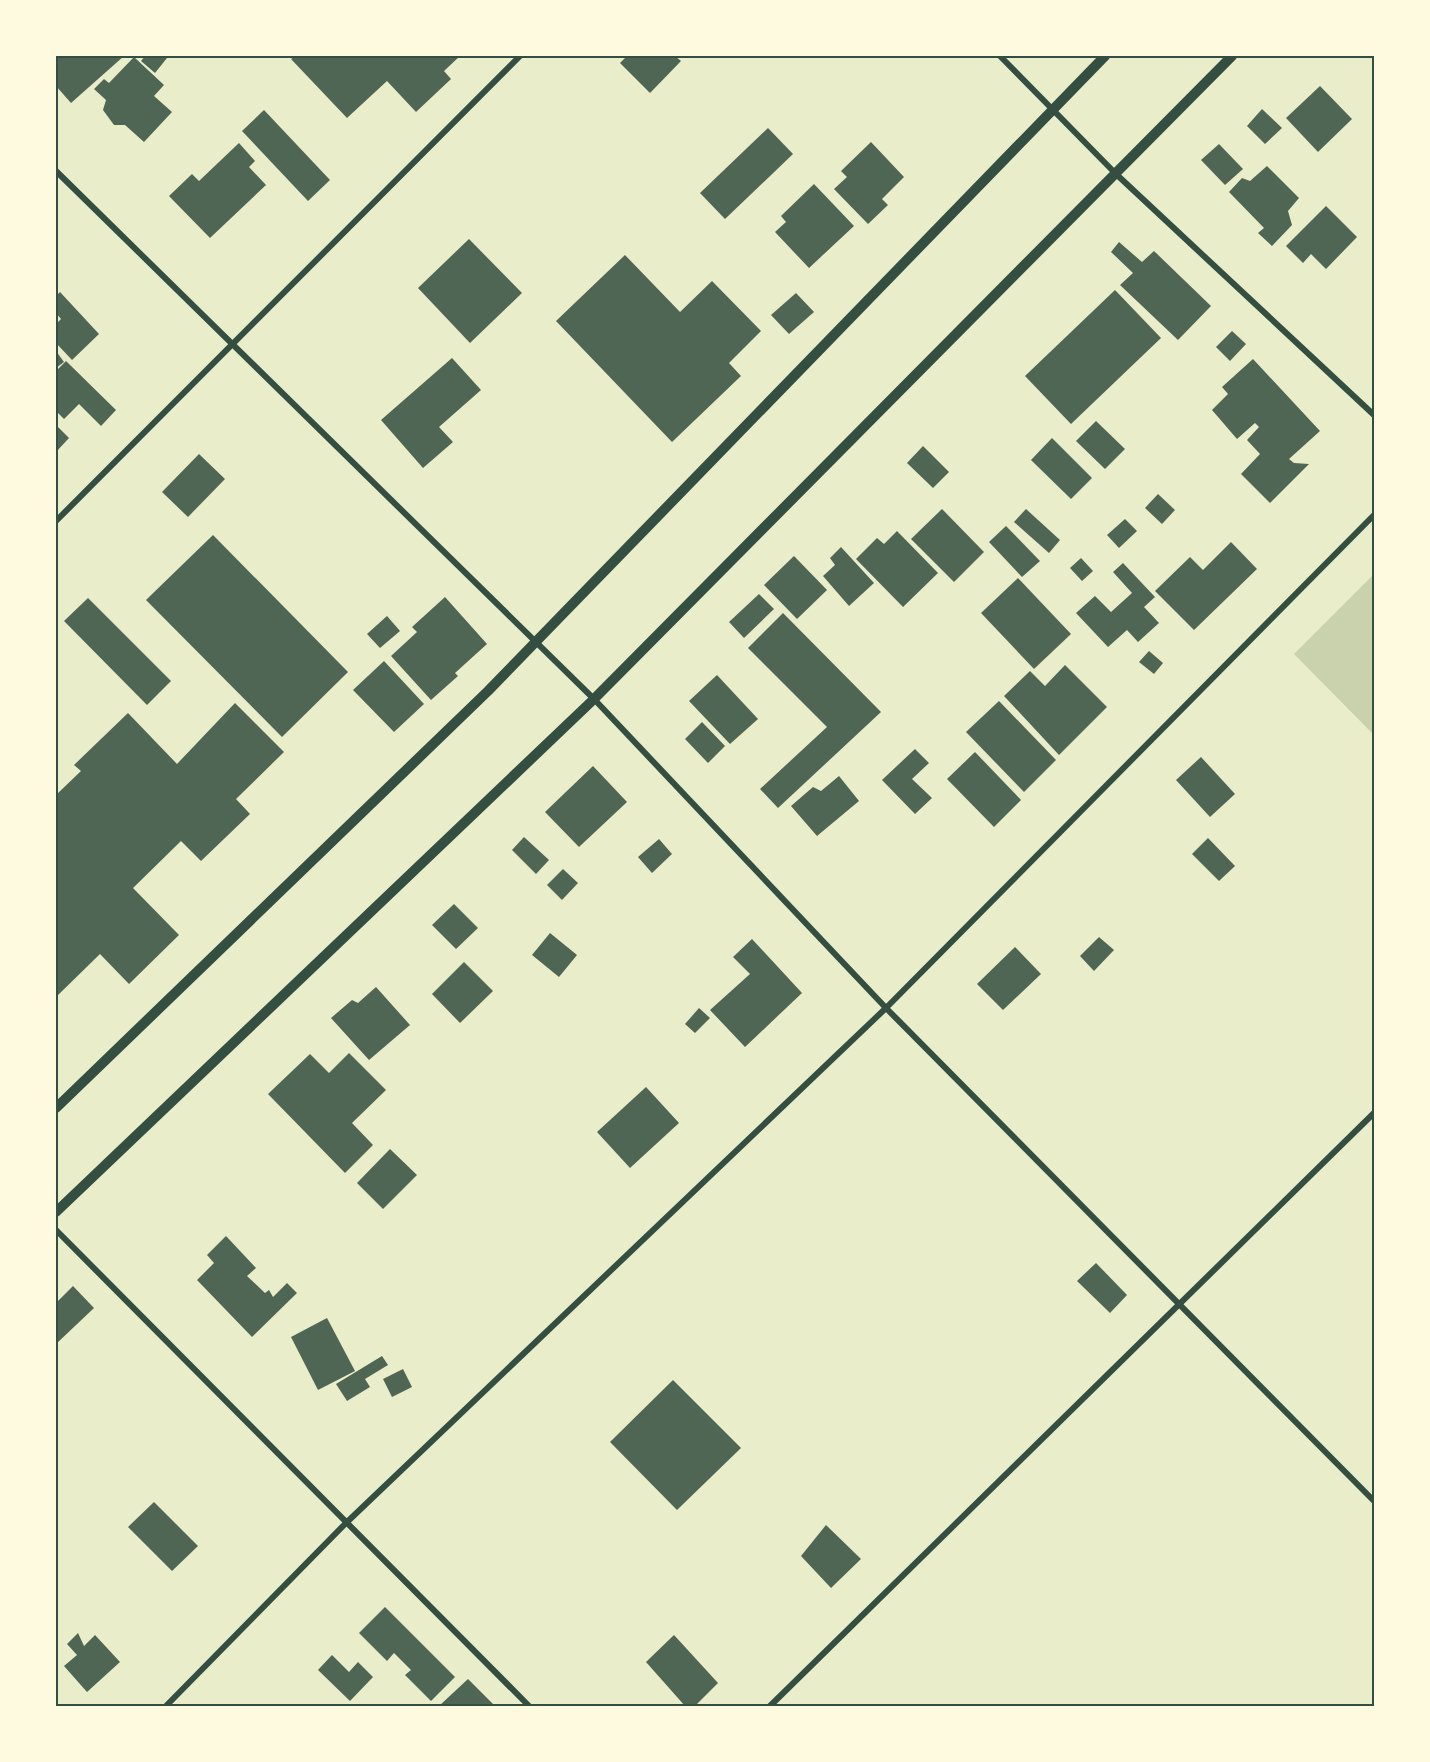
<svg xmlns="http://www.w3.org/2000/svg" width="1430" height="1762" font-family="Overpass,sans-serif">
  <rect width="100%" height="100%" fill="#e9edc9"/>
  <polygon fill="#cad2ad" points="1374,574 1374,735 1294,654"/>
  <g fill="#4f6655">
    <polygon points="56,56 124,56 71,103 56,86"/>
    <polygon points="145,56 163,56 167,58 155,73 141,61"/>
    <polygon points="295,56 460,56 444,71 451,79 416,112 387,81 347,118 291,59"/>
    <polygon points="627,56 675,56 681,61 650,93 620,63"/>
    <polygon points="134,57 164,85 154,96 172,112 144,142 125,125 114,125 103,110 106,100 94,89 104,79 109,83"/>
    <polygon points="1320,86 1352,119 1318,152 1286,118"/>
    <polygon points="1262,109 1282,128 1265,144 1247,126"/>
    <polygon points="264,110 330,180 308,201 242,131"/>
    <polygon points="768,128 793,154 725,219 700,193"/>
    <polygon points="871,142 904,177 882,199 888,205 868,224 834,189 847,177 841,171"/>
    <polygon points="239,143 255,161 249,167 266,185 210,238 169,196 192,174 199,181"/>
    <polygon points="1219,144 1243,169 1225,185 1201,160"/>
    <polygon points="1267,166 1299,198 1288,211 1292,225 1272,246 1258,233 1264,228 1229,192 1242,178 1250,181"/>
    <polygon points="814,184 854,226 809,268 775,232 786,222 781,216"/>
    <polygon points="1326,206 1357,237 1326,269 1311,254 1303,263 1286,246"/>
    <polygon points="469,239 522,293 470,343 418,288"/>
    <polygon points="1119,242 1142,262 1154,251 1211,306 1178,340 1120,285 1133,273 1111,252"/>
    <polygon points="625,255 680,312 712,281 761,331 729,363 741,376 672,442 556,321"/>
    <polygon points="1115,290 1161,338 1071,424 1025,376"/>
    <polygon points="60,292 99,334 72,360 56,343 56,324 61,319 56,313 56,296"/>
    <polygon points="796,293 814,312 789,334 771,315"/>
    <polygon points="1232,331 1246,344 1230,361 1216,347"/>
    <polygon points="56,351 64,362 56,368"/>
    <polygon points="452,358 481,390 439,427 453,442 423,468 381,420"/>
    <polygon points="1253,359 1320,431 1289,459 1294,463 1309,464 1270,503 1241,474 1260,454 1247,440 1259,427 1255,423 1237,439 1212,410 1228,394 1222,387"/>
    <polygon points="66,361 116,410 101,426 79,404 64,419 56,411 56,371"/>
    <polygon points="1096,421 1125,449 1105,469 1076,441"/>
    <polygon points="56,425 69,438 56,452"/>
    <polygon points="1052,438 1092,478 1071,499 1031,460"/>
    <polygon points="923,446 949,472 933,488 907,463"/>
    <polygon points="199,454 225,479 188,517 162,492"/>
    <polygon points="1158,494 1175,510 1162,524 1145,508"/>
    <polygon points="942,509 984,552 954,582 911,539"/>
    <polygon points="1026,509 1060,540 1049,553 1014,522"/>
    <polygon points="1125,519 1137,531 1119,548 1107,535"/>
    <polygon points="1006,526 1040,561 1022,577 989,542"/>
    <polygon points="897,531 938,573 903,607 856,559 877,538 884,544"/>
    <polygon points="213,535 348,672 282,737 146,600"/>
    <polygon points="1231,542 1257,569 1194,630 1155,591 1190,557 1203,570"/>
    <polygon points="841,547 874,583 849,606 823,576 835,565 830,558"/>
    <polygon points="794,556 827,590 797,619 764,585"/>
    <polygon points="1081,558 1093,571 1082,581 1070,568"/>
    <polygon points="1123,563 1155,597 1144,607 1159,623 1138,642 1127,630 1108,647 1076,613 1095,596 1111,612 1132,593 1113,572"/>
    <polygon points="1018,578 1071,634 1034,669 981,613"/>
    <polygon points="759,594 774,609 744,638 729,622"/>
    <polygon points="445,597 487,644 455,673 458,676 431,700 391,656 417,632 412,627"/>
    <polygon points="88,598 171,681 147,705 64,621"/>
    <polygon points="783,613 881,712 778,808 760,789 827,727 748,648"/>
    <polygon points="387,616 400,631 380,648 367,634"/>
    <polygon points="1149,651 1163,663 1154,674 1139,662"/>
    <polygon points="384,661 424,704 394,732 353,690"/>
    <polygon points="1065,665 1107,707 1059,755 1004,696 1030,671 1045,686"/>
    <polygon points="717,675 758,719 730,744 689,701"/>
    <polygon points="999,701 1056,760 1024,792 966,732"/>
    <polygon points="235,703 284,752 236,799 250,814 201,861 181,841 133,888 179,935 129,984 100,954 56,997 56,795 81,771 74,765 128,713 177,764"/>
    <polygon points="702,722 725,746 708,763 685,739"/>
    <polygon points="915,749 929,763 912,779 932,798 915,814 882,780"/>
    <polygon points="975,752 1021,800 994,827 947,779"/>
    <polygon points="1201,757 1235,794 1210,817 1176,780"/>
    <polygon points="593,766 627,802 579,847 545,812"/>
    <polygon points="839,776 859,801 817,836 791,806 813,787 821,791"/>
    <polygon points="524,837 549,860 536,874 512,850"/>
    <polygon points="1208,838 1235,866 1219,881 1192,854"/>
    <polygon points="659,839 672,854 652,873 638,857"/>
    <polygon points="563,869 578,883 562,900 547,885"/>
    <polygon points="454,904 478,928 456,949 432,925"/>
    <polygon points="550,933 577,955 559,977 532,955"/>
    <polygon points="1099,937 1114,950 1094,971 1080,956"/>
    <polygon points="752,939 802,993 745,1047 710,1010 750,974 733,957"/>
    <polygon points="1015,947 1041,974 1003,1010 977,984"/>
    <polygon points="464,962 493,991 460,1023 432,994"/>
    <polygon points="376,987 410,1025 369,1060 331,1018 352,1000 358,1003"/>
    <polygon points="699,1008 710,1018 695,1033 685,1024"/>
    <polygon points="349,1053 386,1090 352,1123 373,1145 345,1173 268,1094 310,1054 329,1073"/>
    <polygon points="646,1087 679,1123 630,1168 597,1132"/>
    <polygon points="390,1149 417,1175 383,1209 357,1183"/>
    <polygon points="226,1236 256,1268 247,1276 265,1293 269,1290 273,1297 287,1283 297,1293 252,1337 197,1280 214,1263 207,1255"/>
    <polygon points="1096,1263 1127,1295 1110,1313 1077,1281"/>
    <polygon points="73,1286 94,1308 56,1344 56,1303"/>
    <polygon points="327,1318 355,1371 318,1390 291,1337"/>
    <polygon points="382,1356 388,1365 365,1379 370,1387 347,1401 336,1384"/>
    <polygon points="403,1369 412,1387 392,1397 383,1379"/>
    <polygon points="673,1380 741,1448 677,1510 610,1442"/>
    <polygon points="154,1502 198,1546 172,1571 128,1527"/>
    <polygon points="826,1525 861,1559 831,1588 801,1556"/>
    <polygon points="385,1607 455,1677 431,1701 405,1675 411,1670 394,1653 387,1661 359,1633"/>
    <polygon points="78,1633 84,1646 95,1635 120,1662 87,1692 64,1666 77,1655 67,1644"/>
    <polygon points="674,1635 718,1683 695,1706 685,1706 646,1662"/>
    <polygon points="332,1655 349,1672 358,1662 373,1677 350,1701 318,1670"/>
    <polygon points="468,1679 495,1706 439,1706"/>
  </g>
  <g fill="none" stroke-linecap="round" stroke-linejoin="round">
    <g stroke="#344e41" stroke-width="6">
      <polyline points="1000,56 1116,174 1374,415"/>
      <polyline points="56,171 594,699 886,1008 1374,1501"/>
      <polyline points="56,521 520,56"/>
      <polyline points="56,1230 529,1706"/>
      <polyline points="166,1706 346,1523 886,1008 1374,515"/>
      <polyline points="770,1706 1374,1113"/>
    </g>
    <g stroke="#344e41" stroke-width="10">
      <polyline points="56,1108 488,691 1105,56"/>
      <polyline points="56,1212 594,699 1232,56"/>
    </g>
  </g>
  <rect width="1430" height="1762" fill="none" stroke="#fefae0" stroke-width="114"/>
  <rect x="57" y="57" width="1316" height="1648" fill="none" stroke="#344e41" stroke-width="2"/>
</svg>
